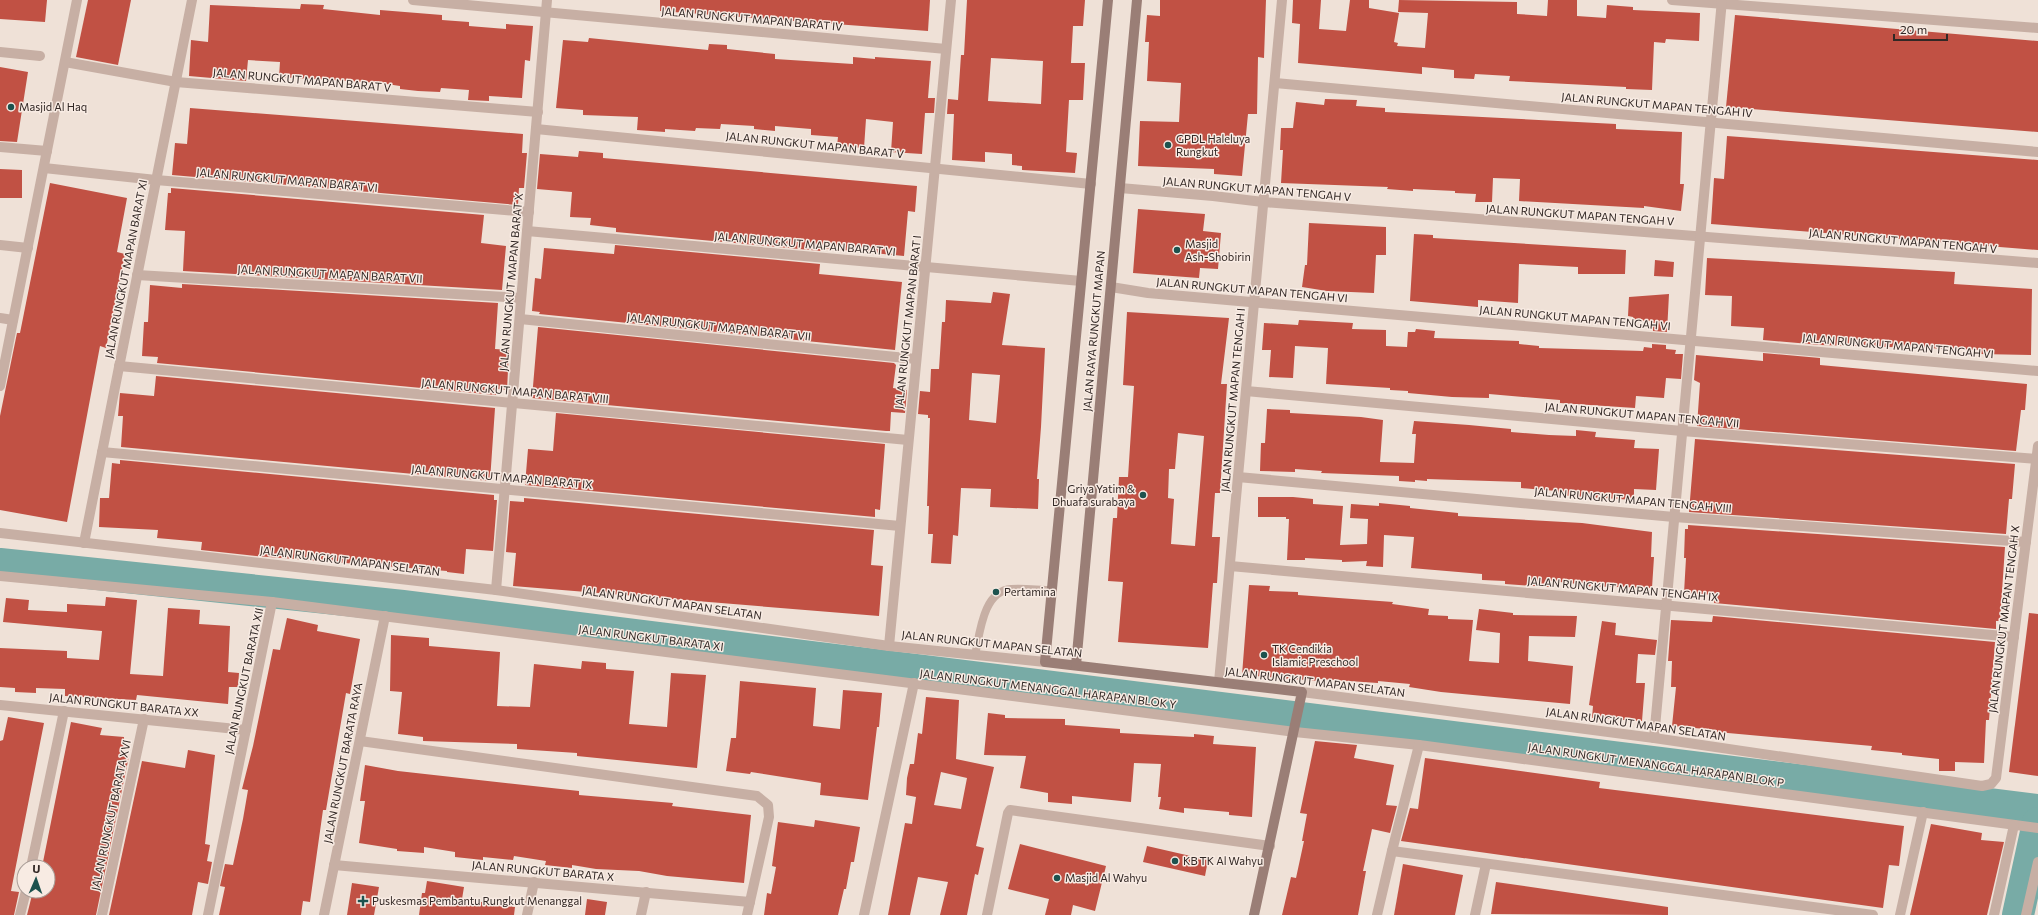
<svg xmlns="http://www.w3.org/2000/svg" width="2038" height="915" font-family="Commissioner,sans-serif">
  <rect width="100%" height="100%" fill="#efe1d7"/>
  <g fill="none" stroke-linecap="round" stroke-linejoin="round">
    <g stroke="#78aba6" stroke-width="32">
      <polyline points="0,564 403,606 2038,810"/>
      <polyline points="2018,915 2038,823"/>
    </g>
  </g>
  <g fill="#c15144" fill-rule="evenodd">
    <polygon points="0,0 47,0 45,22 0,19"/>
    <polygon points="88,0 131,0 118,65 76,57"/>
    <polygon points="660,0 930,0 928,31 660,11"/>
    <path d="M967,0H1085L1083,26H1073L1071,63H1085L1083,100H1069L1066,152L1077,153L1075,173L1022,170V166L1012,165V154L985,152V162L952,160L954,114H947L948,99L958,100L961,55H964ZM991,58L1043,61L1041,104L988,101Z"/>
    <polygon points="1160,0 1266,0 1264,58 1258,57 1257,114 1248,114 1242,176 1214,174 1214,169 1138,166 1140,121 1179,122 1181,83 1147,81 1149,42 1145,42 1147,15 1160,16"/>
    <polygon points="1293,0 1321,0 1319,29 1346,31 1350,0 1369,0 1369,8 1399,13 1394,42 1398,43 1397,46 1425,48 1428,13 1398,12 1399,0 1517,2 1517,14 1547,16 1548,0 1577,0 1577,16 1606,18 1607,5 1633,7 1633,10 1700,13 1699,41 1666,39 1665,43 1654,42 1652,90 1626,89 1626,87 1509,81 1510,76 1475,74 1474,79 1454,78 1454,70 1422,67 1422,74 1298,63 1300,24 1292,23"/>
    <polygon points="301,4 324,5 323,9 380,15 380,10 442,15 442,20 469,22 469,26 506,29 506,24 533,26 530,61 525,60 522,98 489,96 489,101 468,100 469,90 441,88 440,92 418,91 400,89 400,86 380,83 279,77 280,62 248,60 246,81 189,76 191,40 208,42 210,5 300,9"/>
    <polygon points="1735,15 2038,41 2038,132 1726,107"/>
    <polygon points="589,38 708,50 709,44 727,45 727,49 775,54 775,59 853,64 853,57 875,59 875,57 931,61 928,98 935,98 934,113 925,113 922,154 891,152 893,122 866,119 864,148 837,146 838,137 811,135 811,129 775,126 775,131 754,129 754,126 721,124 720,129 696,128 695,131 665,129 665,132 637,130 638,117 583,115 583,110 556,108 563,40 588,42"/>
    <polygon points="0,67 28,72 17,142 0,141"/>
    <polygon points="1325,99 1357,100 1356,106 1385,108 1385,112 1616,124 1616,129 1682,132 1680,184 1684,184 1681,211 1644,206 1644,208 1519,201 1520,179 1493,178 1492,202 1475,202 1476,194 1455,193 1455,191 1413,189 1413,191 1387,189 1388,187 1281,183 1283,150 1280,150 1281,128 1293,128 1296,102 1324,105"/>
    <polygon points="190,108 523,134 522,153 527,153 524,188 519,188 518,205 172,175 175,143 187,144"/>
    <polygon points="1727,136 2038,160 2038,250 1711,224 1714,178 1724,179"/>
    <polygon points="579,151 603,153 603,158 917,186 915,212 908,211 904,256 822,248 821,251 616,232 616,228 590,225 591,218 570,217 572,192 537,189 540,154 578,157"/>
    <polygon points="0,169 22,170 22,198 0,198"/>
    <polygon points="50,183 127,198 117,252 125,254 106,348 100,346 67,522 0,510 0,416 17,333 20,333"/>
    <polygon points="171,188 484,215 481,243 506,246 502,290 183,271 185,231 165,230 168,193 171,193"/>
    <polygon points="1138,209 1205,214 1203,231 1221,233 1218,269 1200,268 1199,278 1133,273"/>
    <polygon points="1309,223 1386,227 1386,255 1376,255 1374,293 1327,291 1302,287 1305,265 1307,265"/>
    <polygon points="1414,234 1433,235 1433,238 1626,250 1625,274 1578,274 1578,267 1519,264 1518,303 1478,300 1478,307 1410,301"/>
    <polygon points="615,245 820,264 819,274 902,282 895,350 539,314 540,312 532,311 535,278 541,279 544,248 614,254"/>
    <polygon points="1707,258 1955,272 1954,284 2032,289 2031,355 1980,354 1980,350 1957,349 1821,345 1763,340 1764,328 1731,326 1732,296 1705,295"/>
    <polygon points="1655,260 1674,262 1673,277 1654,276"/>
    <polygon points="182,284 498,303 495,349 509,350 507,390 497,389 496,395 157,363 158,357 142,356 144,322 148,322 150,285 182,288"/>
    <path d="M993,292L1010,294L1002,345L1045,348L1041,427L1037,479H1039L1038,509L990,507L991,489L961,488L958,536L953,535L951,564L931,563L933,534H928L929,506H927L930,418H928V415L918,414L920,391L930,392L931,369H939L942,322H945L946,300L991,303ZM972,373L1000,375L996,423L969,420Z"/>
    <polygon points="1669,294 1667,332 1653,331 1653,321 1633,320 1633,317 1628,316 1629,297"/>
    <path d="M1127,312L1229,318L1221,384H1227L1220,493H1215L1212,537H1220L1217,583H1213L1208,648L1118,642L1123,582L1108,581L1113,518H1117L1119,477H1128L1134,386L1123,385ZM1178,433L1204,436L1195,546L1171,544L1174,499L1168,498L1169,469H1175Z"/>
    <polygon points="1299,320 1353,323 1352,329 1386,330 1386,346 1407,347 1408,332 1415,332 1416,329 1435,331 1434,338 1519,341 1519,344 1539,346 1539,348 1643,351 1644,347 1652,348 1652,344 1666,345 1666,349 1676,350 1675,354 1683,354 1681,379 1666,378 1664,398 1636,396 1635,408 1560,403 1560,400 1489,394 1489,398 1452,397 1408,393 1408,391 1390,390 1390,388 1326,384 1328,348 1295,346 1293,378 1269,377 1271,350 1262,350 1264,323 1298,325"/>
    <polygon points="538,327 894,363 896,365 893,388 907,390 905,413 891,412 890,431 886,431 532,398"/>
    <polygon points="1763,353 1820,358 1820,365 2027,384 2025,410 2021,410 2016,451 1697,426 1700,383 1694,380 1696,355 1763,361"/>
    <polygon points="156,376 495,408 490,481 121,447 123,416 118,416 120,393 154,396"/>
    <polygon points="1267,409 1290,410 1290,413 1361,417 1383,420 1380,462 1414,463 1416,434 1412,434 1414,421 1469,425 1511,429 1511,432 1549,435 1576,436 1576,430 1596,432 1595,437 1635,440 1634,448 1659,449 1656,490 1634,489 1634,500 1556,495 1557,491 1521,488 1521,482 1427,479 1427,481 1415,480 1415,482 1399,481 1399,476 1321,473 1322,471 1295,469 1295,472 1260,471 1261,443 1265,443"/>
    <polygon points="556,413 885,444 880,510 875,509 875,517 525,485 528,449 553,451"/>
    <polygon points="1695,439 2015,464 2012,499 2009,499 2006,534 1689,512"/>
    <polygon points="120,460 494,495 494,500 497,500 493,551 466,549 464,574 447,572 447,571 256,556 201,550 202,542 157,538 158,530 99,527 100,498 109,498 112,463 120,464"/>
    <polygon points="1258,497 1293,497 1313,499 1313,504 1343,506 1340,545 1367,544 1368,519 1350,518 1351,504 1379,506 1379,503 1410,506 1410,508 1458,513 1458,516 1582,523 1652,532 1651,557 1654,557 1652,588 1578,586 1578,584 1551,581 1550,587 1505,584 1505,581 1482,580 1482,574 1411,568 1414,537 1384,535 1383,567 1366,566 1367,561 1342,562 1342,560 1305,558 1305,560 1287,560 1289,519 1286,519 1286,517 1258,517"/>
    <polygon points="524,498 874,530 871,565 883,566 879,616 513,586 516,553 506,552 510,501 524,502"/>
    <polygon points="1688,525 2005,547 2000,621 1996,621 1996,629 1714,603 1715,595 1684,593 1686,558 1684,558 1685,529 1688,529"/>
    <polygon points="1249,585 1270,586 1269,591 1298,592 1298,595 1393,602 1392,604 1429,609 1428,615 1448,616 1448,619 1473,620 1469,661 1499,663 1500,633 1476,630 1479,609 1513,613 1513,615 1577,616 1575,637 1529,636 1528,661 1573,666 1570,704 1441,692 1409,687 1410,684 1378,681 1378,683 1320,679 1320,681 1242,675"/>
    <polygon points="106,597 137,600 130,674 163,676 168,608 200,610 199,624 230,626 228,672 239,673 238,687 229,687 228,704 137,695 136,700 65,696 65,689 36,688 36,693 15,692 15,688 0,687 0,648 67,651 67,658 99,660 102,631 3,622 6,598 29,600 28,610 67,612 67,604 105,606"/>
    <polygon points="2029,613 2038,614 2038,776 2009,772"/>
    <polygon points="1713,616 1995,642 1989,720 1986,720 1984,763 1955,762 1955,771 1939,771 1939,759 1902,755 1902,753 1871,750 1872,746 1717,732 1717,730 1672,726 1676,687 1671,687 1672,661 1668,661 1671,620 1712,622"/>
    <polygon points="287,618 318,625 317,631 360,639 350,694 346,693 326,810 323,810 310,902 303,901 301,915 219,915 225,887 220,886 225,864 233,865 243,819 248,790 242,789 253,746 273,649 280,650"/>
    <polygon points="1602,621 1616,623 1615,635 1657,640 1655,655 1638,654 1636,683 1645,683 1642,721 1592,718 1593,706 1589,705"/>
    <polygon points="391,635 429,638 429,646 500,652 497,706 530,707 534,664 581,669 582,661 606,663 606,669 634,671 629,724 667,727 671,673 706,675 697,768 577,756 577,753 517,749 517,744 423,741 423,737 398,734 402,692 390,691"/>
    <polygon points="740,681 816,688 813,726 840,729 843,690 882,693 879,727 877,727 868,800 820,795 821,783 751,772 750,774 726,771 731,738 736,738"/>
    <path d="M926,697L959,700L956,759L994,767L976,846L984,848L978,875L975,874L967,915H940L948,882L918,877L910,915H888L905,823L912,824L916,797L906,795L907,778L910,764H914L918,733L922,734ZM941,772L967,778L961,809L934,805Z"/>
    <polygon points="988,713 1005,715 1005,718 1065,719 1065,725 1120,729 1120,733 1194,737 1194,734 1214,736 1213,744 1256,747 1252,817 1229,815 1229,812 1184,808 1184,813 1159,809 1161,797 1158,797 1161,764 1134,763 1131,802 1072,796 1072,804 1048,802 1048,793 1020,788 1026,756 984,755"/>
    <polygon points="8,717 44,723 11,891 19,892 14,915 0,915 0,741 3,740"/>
    <polygon points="71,722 102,728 100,735 124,737 123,755 129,756 96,915 27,915 32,895 36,896 37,891 48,891 48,867 42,867"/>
    <polygon points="1315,741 1357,745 1354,758 1394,765 1386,805 1397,806 1390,833 1372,829 1363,871 1366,871 1358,915 1282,915 1291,877 1296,878 1304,841 1302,841 1307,814 1300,813"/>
    <polygon points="188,750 215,755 205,844 210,845 207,861 212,862 208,884 198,882 192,915 109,915 142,761 185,768"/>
    <polygon points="1425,758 1600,782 1599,788 1904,826 1899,866 1889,865 1883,908 1401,841 1410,808 1418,809"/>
    <polygon points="365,765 398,771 579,791 579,795 673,803 672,806 751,815 744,883 667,876 639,871 596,869 572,865 572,868 545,865 546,861 514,856 513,860 483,857 483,860 455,857 455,852 424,847 424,853 397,851 397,849 359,843 365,801 360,801"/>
    <polygon points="815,820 860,827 854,862 851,862 846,889 844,889 838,915 764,915 767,893 771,894 776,867 772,866 778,822 814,827"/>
    <polygon points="1931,824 1982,833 1981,840 2004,842 1987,915 1910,915"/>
    <polygon points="1020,844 1106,866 1095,911 1073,905 1071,915 1045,915 1049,899 1008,889"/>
    <polygon points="1147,846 1208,860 1205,876 1143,862"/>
    <polygon points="1403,864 1463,875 1455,915 1394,915"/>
    <polygon points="427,881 464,887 462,899 515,907 514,915 419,915 422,893 425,893"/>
    <polygon points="1496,882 1668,907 1668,915 1491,914"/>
    <polygon points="352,883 379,887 374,915 347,915"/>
    <polygon points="587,899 607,902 605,915 585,915"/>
  </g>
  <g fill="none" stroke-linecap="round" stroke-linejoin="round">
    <path stroke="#c7afa4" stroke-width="8" d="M975,655C980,633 983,591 1011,589C1024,588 1039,590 1052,590"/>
    <g stroke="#c7afa4" stroke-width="10">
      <polyline points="413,0 946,49"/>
      <polyline points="1672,0 2038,28"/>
      <polyline points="0,52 40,56"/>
      <polyline points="65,62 176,82 538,112"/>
      <polyline points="1275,83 2038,152"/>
      <polyline points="536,129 1091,184"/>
      <polyline points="0,147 47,151"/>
      <polyline points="44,168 156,180 529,212"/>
      <polyline points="1120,188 1213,196 1263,202 2038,263"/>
      <polyline points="527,231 1081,281"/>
      <polyline points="0,245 28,248"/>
      <polyline points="137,275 521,298"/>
      <polyline points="1111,287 1148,293 2038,371"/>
      <polyline points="0,318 13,320"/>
      <polyline points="520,319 916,359"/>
      <polyline points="119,366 908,440"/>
      <polyline points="0,386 77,0"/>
      <polyline points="1246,391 1682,431 2036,459"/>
      <polyline points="102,452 900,526"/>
      <polyline points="1238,477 1674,517 2026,542"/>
      <polyline points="0,533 496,590 889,646 1045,662"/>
      <polyline points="84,543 192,0"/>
      <polyline points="1230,566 2014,637"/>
      <polyline points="0,576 272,602 1295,732 1419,745 2038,828"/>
      <polyline points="496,590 547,0"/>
      <polyline points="889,646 951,0"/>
      <polyline points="1219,682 1282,0"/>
      <polyline points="1302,692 1654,738 1982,786 1991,784 1996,778 2038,446"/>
      <polyline points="0,705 246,730"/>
      <polyline points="1654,738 1722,0"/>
      <polyline points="360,741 757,796 768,805 769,817 747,915"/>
      <polyline points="1392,851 1873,915"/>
      <polyline points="334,865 750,902"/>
      <polyline points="31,867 64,711"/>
      <polyline points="20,915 26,891"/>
      <polyline points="102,915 144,719"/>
      <polyline points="208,915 272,602"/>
      <polyline points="324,915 385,616"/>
      <polyline points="527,915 534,882"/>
      <polyline points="641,915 646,892"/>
      <polyline points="864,915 914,683"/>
      <polyline points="987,915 1008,813 1010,810 1270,846"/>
      <polyline points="1377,915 1392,851 1419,745"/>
      <polyline points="1475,915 1486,864"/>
      <polyline points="1900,915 1923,812"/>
      <polyline points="1994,915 2014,825"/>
      <polyline points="2026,915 2038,862"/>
    </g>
    <g stroke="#9a7e76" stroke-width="10">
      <polyline points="1108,0 1045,662 1302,692 1254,915"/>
      <polyline points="1076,665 1137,0"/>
    </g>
  </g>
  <g fill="#1d524e" stroke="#f8ebe3" stroke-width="1.5">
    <circle cx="11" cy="107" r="4"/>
    <circle cx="1168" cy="145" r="4"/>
    <circle cx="1177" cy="250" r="4"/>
    <circle cx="1143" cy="495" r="4"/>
    <circle cx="996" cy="592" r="4"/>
    <circle cx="1264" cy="655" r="4"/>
    <circle cx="1175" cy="861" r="4"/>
    <circle cx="1057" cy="878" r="4"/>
    <path d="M361 895h4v4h4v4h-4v4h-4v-4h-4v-4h4z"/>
  </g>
  <g text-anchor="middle" stroke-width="3" stroke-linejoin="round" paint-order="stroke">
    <g font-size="11" fill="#322825" stroke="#f8ebe3">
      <text transform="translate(752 19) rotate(5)" y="4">JALAN RUNGKUT MAPAN BARAT IV</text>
      <text transform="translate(302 80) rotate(5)" y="4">JALAN RUNGKUT MAPAN BARAT V</text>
      <text transform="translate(1657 105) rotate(5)" y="4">JALAN RUNGKUT MAPAN TENGAH IV</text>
      <text transform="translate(815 145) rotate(6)" y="4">JALAN RUNGKUT MAPAN BARAT V</text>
      <text transform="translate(287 180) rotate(5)" y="4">JALAN RUNGKUT MAPAN BARAT VI</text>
      <text transform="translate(1257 189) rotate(5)" y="4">JALAN RUNGKUT MAPAN TENGAH V</text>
      <text transform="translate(1580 215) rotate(4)" y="4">JALAN RUNGKUT MAPAN TENGAH V</text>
      <text transform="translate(1903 241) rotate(5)" y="4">JALAN RUNGKUT MAPAN TENGAH V</text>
      <text transform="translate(805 244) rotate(5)" y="4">JALAN RUNGKUT MAPAN BARAT VI</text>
      <text transform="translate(126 269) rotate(-79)" y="4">JALAN RUNGKUT MAPAN BARAT XI</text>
      <text transform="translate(330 274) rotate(3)" y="4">JALAN RUNGKUT MAPAN BARAT VII</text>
      <text transform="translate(511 282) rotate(-85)" y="4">JALAN RUNGKUT MAPAN BARAT X</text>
      <text transform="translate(1252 290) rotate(5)" y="4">JALAN RUNGKUT MAPAN TENGAH VI</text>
      <text transform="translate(1575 318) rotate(5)" y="4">JALAN RUNGKUT MAPAN TENGAH VI</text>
      <text transform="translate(908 322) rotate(-84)" y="4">JALAN RUNGKUT MAPAN BARAT I</text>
      <text transform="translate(719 327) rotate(6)" y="4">JALAN RUNGKUT MAPAN BARAT VII</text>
      <text transform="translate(1094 331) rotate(-85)" y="4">JALAN RAYA RUNGKUT MAPAN</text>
      <text transform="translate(1898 346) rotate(5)" y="4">JALAN RUNGKUT MAPAN TENGAH VI</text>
      <text transform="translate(515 391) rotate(5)" y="4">JALAN RUNGKUT MAPAN BARAT VIII</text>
      <text transform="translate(1233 400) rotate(-85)" y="4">JALAN RUNGKUT MAPAN TENGAH I</text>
      <text transform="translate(1642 415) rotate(5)" y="4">JALAN RUNGKUT MAPAN TENGAH VII</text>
      <text transform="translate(502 477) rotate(5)" y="4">JALAN RUNGKUT MAPAN BARAT IX</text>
      <text transform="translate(1633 500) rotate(5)" y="4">JALAN RUNGKUT MAPAN TENGAH VIII</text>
      <text transform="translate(350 561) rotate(7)" y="4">JALAN RUNGKUT MAPAN SELATAN</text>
      <text transform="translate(1623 589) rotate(5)" y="4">JALAN RUNGKUT MAPAN TENGAH IX</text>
      <text transform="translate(672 603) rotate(8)" y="4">JALAN RUNGKUT MAPAN SELATAN</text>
      <text transform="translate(2004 619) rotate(-83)" y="4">JALAN RUNGKUT MAPAN TENGAH X</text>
      <text transform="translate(651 638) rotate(7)" y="4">JALAN RUNGKUT BARATA XI</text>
      <text transform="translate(992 644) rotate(6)" y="4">JALAN RUNGKUT MAPAN SELATAN</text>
      <text transform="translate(244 681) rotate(-78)" y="4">JALAN RUNGKUT BARATA XII</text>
      <text transform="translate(1315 682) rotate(7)" y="4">JALAN RUNGKUT MAPAN SELATAN</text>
      <text transform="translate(1048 689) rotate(7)" y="4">JALAN RUNGKUT MENANGGAL HARAPAN BLOK Y</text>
      <text transform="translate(124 705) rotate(6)" y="4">JALAN RUNGKUT BARATA XX</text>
      <text transform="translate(1636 724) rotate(8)" y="4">JALAN RUNGKUT MAPAN SELATAN</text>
      <text transform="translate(343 763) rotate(-79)" y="4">JALAN RUNGKUT BARATA RAYA</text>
      <text transform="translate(1656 765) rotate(8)" y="4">JALAN RUNGKUT MENANGGAL HARAPAN BLOK P</text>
      <text transform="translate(111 815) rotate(-78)" y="4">JALAN RUNGKUT BARATA XVI</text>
      <text transform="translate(543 871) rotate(5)" y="4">JALAN RUNGKUT BARATA X</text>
    </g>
    <g font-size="11" fill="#322825" stroke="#f8ebe3" text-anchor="start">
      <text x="19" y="111">Masjid Al Haq</text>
      <text x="1176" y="143">GPDL Haleluya<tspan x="1176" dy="13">Rungkut</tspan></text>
      <text x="1185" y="248">Masjid<tspan x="1185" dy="13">Ash-Shobirin</tspan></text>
      <text x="1135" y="493" text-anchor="end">Griya Yatim &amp;<tspan x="1135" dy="13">Dhuafa surabaya</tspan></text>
      <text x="1004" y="596">Pertamina</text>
      <text x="1272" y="653">TK Cendikia<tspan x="1272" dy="13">Islamic Preschool</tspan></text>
      <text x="1183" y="865">KB TK Al Wahyu</text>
      <text x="1065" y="882">Masjid Al Wahyu</text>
      <text x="372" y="905">Puskesmas Pembantu Rungkut Menanggal</text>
    </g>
  </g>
  <g transform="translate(36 879) rotate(2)"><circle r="19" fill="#f8ebe3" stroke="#a99d97"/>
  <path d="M0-3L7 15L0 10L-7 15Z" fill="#1d524e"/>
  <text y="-6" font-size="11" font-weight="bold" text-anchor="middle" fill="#322825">U</text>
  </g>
  <path d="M1894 34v6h53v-6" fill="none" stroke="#322825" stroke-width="2"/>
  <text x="1900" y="34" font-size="12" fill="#322825" stroke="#f8ebe3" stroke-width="3" paint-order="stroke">20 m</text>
</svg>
